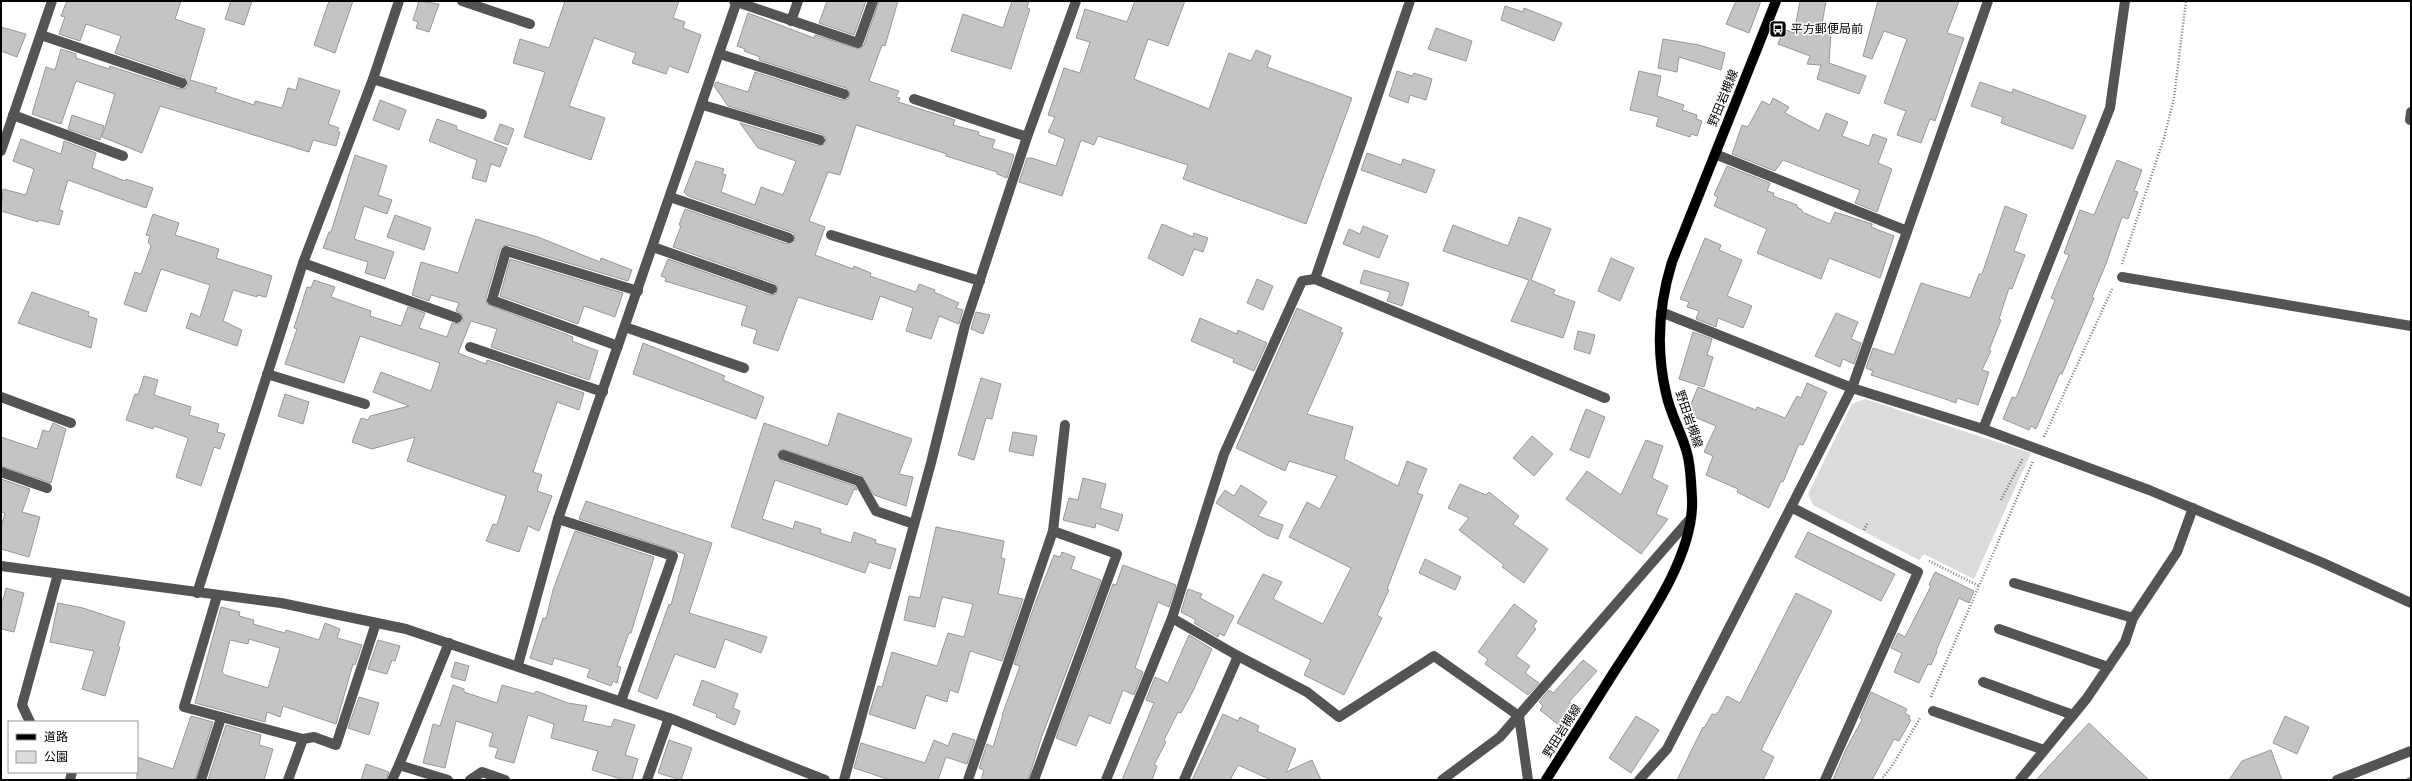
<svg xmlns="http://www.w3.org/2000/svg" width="2412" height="781" font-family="Roboto,'Noto Sans JP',sans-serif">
  <rect width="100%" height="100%" fill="#fff"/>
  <polygon fill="#dbdbdb" points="1865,399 2031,453 1974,579 1924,554 1919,560 1813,505 1808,494 1852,404"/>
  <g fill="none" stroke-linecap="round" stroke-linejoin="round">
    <polyline stroke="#a2a2a2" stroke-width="5.5" points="2409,780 2411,779"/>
  </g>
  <g fill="#c4c4c4" stroke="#989898" fill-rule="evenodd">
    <polygon points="67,1 181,1 175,19 205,29 190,80 217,88 215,92 254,105 255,101 282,108 288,88 296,90 299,78 340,91 328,124 339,128 337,131 340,132 336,146 313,140 309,152 160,106 142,153 102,137 115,94 76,81 61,124 32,114 46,67 55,70 61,49 76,54 76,58 109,69 110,66 180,89 186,88 188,85 184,77 115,53 121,36 86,24 80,41 59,34 65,17 61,16"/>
    <polygon points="231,1 252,1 244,25 225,19"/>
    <polygon points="329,1 353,1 335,53 314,45"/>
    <polygon points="419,1 439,4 429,32 416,28 418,22 413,20"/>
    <polygon points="565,1 679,1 673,18 685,22 683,28 701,35 688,73 669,66 666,74 632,63 636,53 594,38 569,106 605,118 591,160 524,137 545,72 513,63 520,39 549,48"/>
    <polygon points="827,1 866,1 854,35 819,23"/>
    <polygon points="879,1 898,1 885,46 882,45 869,81 899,91 896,97 900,98 898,102 955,120 953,125 979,132 978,135 995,140 992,148 1014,155 1007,178 997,174 997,172 946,156 947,154 856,125 840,175 828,172 809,221 825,227 815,255 853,269 854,266 871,273 870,276 916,292 919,284 935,290 934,292 959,303 956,308 963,310 959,324 939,316 931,339 906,331 913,308 880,296 872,320 798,297 778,351 753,343 757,330 741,325 747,306 665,281 666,278 661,276 668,259 770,295 776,294 778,288 774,283 673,247 681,226 679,225 685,209 787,244 795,240 794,233 688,196 684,192 696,161 724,169 722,174 726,175 721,192 755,205 761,187 783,195 796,161 758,148 740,123 818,146 825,144 826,138 822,134 728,106 714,86 716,82 748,92 755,72 842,100 848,99 850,93 846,88 759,60 760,57 744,51 745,49 737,46 748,13 814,38 815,35 859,49 864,45"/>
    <polygon points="1012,1 1029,1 1027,8 1030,9 1011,69 951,51 963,14 1003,28"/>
    <polygon points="1135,1 1185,1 1168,46 1148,39 1134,79 1209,109 1229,53 1251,61 1256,50 1271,56 1267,67 1352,98 1306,224 1183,179 1188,165 1098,136 1094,145 1081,140 1062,196 1019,182 1027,158 1032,158 1056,166 1065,139 1048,132 1055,117 1048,115 1064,68 1080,73 1090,42 1076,38 1085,9 1127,22"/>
    <polygon points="1736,1 1761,1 1749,33 1726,24"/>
    <polygon points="1800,1 1826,1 1821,30 1831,31 1829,63 1866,76 1859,94 1817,79 1821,65 1807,64 1810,56 1778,44 1784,29 1794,33"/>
    <polygon points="1878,1 1959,1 1947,33 1964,38 1935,121 1930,119 1921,143 1897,135 1906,111 1884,103 1907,39 1884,31 1872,59 1863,56"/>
    <polygon points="1505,6 1523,12 1524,8 1562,23 1554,41 1501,20"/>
    <polygon points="1,27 26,34 17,57 1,51"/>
    <polygon points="1436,28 1472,41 1466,61 1428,49"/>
    <polygon points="1663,39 1699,45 1725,53 1721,70 1679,57 1677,72 1658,68"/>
    <polygon points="1397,71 1412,76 1414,73 1432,79 1426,100 1410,95 1408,103 1389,96"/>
    <polygon points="1639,71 1661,76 1657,96 1684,105 1682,110 1697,115 1696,119 1702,121 1697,136 1691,134 1690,137 1656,126 1659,117 1630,110"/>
    <polygon points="1980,82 2012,93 2013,89 2086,116 2073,149 2001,123 2003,117 1971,106"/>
    <polygon points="1773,98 1789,107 1785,113 1819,131 1826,113 1848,122 1842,136 1869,146 1873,134 1887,139 1878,163 1892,169 1877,212 1855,203 1860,190 1783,160 1775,171 1732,154 1742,125 1748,127 1762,101 1770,105"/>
    <polygon points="380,100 406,110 399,130 373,120"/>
    <polygon points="72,115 104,126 100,140 68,129"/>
    <polygon points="437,119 457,126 456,129 507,148 500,167 491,164 486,182 472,178 477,160 429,141"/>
    <polygon points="500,124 514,129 508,145 494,140"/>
    <polygon points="21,139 61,154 64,141 96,153 92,168 125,181 126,179 153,188 146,208 68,180 59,210 63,211 59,225 39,220 38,222 1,211 3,189 26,195 34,169 13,161"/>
    <polygon points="1367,153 1401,165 1403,159 1435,170 1426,193 1361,170"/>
    <polygon points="355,155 387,166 378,195 392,200 387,214 364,206 354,239 394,252 385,279 365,273 368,262 323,248 329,232 331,232"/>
    <polygon points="2117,160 2142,170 2134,191 2138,192 2128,219 2122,217 2106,264 2092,297 2094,298 2062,374 2060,373 2036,429 2031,426 2029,430 2003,419 2012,397 2016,398 2055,300 2051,298 2069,255 2064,253 2080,210 2094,215"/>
    <polygon points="1727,166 1770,183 1767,191 1774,193 1773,196 1797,205 1797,207 1802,210 1802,212 1830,224 1835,212 1872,224 1871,227 1894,236 1880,278 1829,258 1821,279 1757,253 1767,229 1714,206 1718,197 1714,195"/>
    <polygon points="2005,206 2027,215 2014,251 2025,255 2012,289 2009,288 1999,319 2001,320 1989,350 1991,351 1982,370 1989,372 1978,405 1957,398 1956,403 1945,399 1871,375 1873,371 1866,368 1873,348 1894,355 1921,283 1970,298 1979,274 1982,274"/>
    <polygon points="153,214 179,223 175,235 219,249 216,258 272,276 266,297 257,295 257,297 233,290 223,321 242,330 237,346 186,328 191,313 200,317 210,285 161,269 146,312 124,304 135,272 141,274 151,246 148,242 150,236 146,235"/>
    <polygon points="395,215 431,228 424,250 387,237"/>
    <polygon points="1519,217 1551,229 1531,280 1555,290 1553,294 1575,302 1563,338 1511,321 1529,280 1443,251 1453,225 1508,246"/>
    <polygon points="476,219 538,237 600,262 601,258 632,270 628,281 508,245 502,246 500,249 486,298 487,304 573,337 572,341 598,351 589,380 491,347 497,329 471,321 458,353 486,364 487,360 584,393 579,410 557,402 533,472 542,475 537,491 552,496 539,531 528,526 519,552 486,541 493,524 497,525 506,496 407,461 415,437 372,449 352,442 361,418 368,420 370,416 409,406 373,392 381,372 431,391 440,363 360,336 344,383 285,364 297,329 294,328 307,287 311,288 314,280 335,287 331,297 371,311 370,316 401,326 408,307 425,313 419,328 447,337 452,323 459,324 463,321 462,314 456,311 459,303 431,295 429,301 412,295 421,262 458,273"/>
    <polygon points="1162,224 1193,237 1194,233 1208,238 1203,252 1194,249 1183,276 1148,258"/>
    <polygon points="1363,226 1388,236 1379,258 1343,244 1349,229 1360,234"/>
    <polygon points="1705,238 1721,245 1719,250 1742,260 1727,296 1752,306 1743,328 1718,318 1716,327 1696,319 1699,311 1687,307 1689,302 1680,299"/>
    <polygon points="1611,258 1634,268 1620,301 1598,291"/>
    <polygon points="510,259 623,293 615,317 584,306 578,324 500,296"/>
    <polygon points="1364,270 1409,283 1402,306 1387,301 1390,292 1360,283"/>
    <polygon points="1257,279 1273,286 1263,310 1247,303"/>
    <polygon points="32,292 89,312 88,316 97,319 91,348 18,323"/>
    <polygon points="1297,308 1342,328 1340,332 1343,333 1307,414 1353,427 1344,459 1398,486 1407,461 1427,469 1417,493 1423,495 1387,589 1389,590 1377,615 1382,618 1344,695 1304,675 1311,660 1237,623 1263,574 1282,582 1273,599 1323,624 1351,568 1289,537 1307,502 1320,509 1337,476 1289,461 1285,471 1236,448"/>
    <polygon points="976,312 990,315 983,334 971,329"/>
    <polygon points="1836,313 1858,322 1851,339 1861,343 1854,364 1843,359 1840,367 1815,356"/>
    <polygon points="1200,318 1237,334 1238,330 1267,343 1254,371 1233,362 1234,359 1191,341"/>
    <polygon points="1578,331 1595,335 1590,354 1574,349"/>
    <polygon points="1693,332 1712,339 1707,355 1713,357 1704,387 1679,379"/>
    <polygon points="643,343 725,376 723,380 764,397 756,419 633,374"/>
    <polygon points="144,376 158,380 154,395 191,407 189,415 219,424 217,432 225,434 220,449 214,447 201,486 176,477 188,439 186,437 154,426 153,429 126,420 135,394 138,395"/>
    <polygon points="981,378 1001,384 992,419 986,418 974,460 958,455"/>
    <polygon points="1807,383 1827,392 1803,445 1799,444 1783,482 1781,481 1769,508 1737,492 1738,489 1706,475 1713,456 1704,452 1716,426 1687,414 1698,387 1756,410 1757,407 1785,418 1797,396 1801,398"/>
    <polygon points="285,394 309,402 303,424 278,416"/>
    <polygon points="1586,409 1605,417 1589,458 1570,450"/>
    <polygon points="838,413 912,439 899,474 913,477 906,506 874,495 861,475 782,449 777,453 781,461 855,486 857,490 854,489 847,505 775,480 762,519 793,529 795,521 821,529 820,533 851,543 854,532 876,540 875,543 896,549 890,569 869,562 865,573 731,527 764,423 828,446"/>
    <polygon points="53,423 66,429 51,483 1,466 1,437 37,449 43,430 49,432"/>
    <polygon points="1013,432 1037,436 1033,456 1009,451"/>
    <polygon points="1532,436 1553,454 1534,476 1513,458"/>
    <polygon points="1646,440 1663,446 1652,478 1668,486 1656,514 1668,519 1641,554 1566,499 1587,471 1621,495"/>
    <polygon points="1083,478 1106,484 1100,508 1123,515 1118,531 1096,523 1095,528 1063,520 1069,498 1078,500"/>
    <polygon points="1,479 30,489 22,512 40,517 29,557 1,549 1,527 5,513 1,512"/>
    <polygon points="1460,484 1486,495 1489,492 1519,516 1513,524 1548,549 1524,583 1502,567 1504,565 1459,530 1469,518 1448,508"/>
    <polygon points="1241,485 1267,502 1258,516 1283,525 1278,539 1267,535 1216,503 1225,490 1234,496"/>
    <polygon points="586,501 712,543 689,613 767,637 761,653 725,639 715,668 675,654 657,699 638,691 669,604 671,605 685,554 579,519"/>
    <polygon points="936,527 1004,541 1001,558 1005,559 998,594 1023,599 1002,661 970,651 958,693 950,690 947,702 926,695 915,729 869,714 878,686 882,687 892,652 937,666 948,633 964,637 973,604 942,597 935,627 904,620 909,596 920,598"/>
    <polygon points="575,531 654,557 631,633 629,633 617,666 621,667 617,683 613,681 611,686 587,677 590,669 554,658 552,665 530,658 543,618 546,619 553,590"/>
    <polygon points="1808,532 1895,574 1881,601 1795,557"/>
    <polygon points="1062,552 1075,557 1071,569 1101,580 1042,736 1028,780 981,780 984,770 979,768 987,744 993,747 1003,715 1002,715 1020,666 1014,664 1036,601 1054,555 1060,557"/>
    <polygon points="1425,559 1461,577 1455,590 1419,573"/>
    <polygon points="1123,565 1176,585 1169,607 1158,602 1135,668 1143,672 1134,695 1123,690 1110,724 1089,715 1076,746 1056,738 1113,584 1116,585"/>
    <polygon points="1935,572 1974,591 1969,603 1959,598 1936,651 1937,652 1931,665 1928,664 1919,683 1894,672 1902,653 1891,648 1898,633 1905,637 1931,586 1929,585"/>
    <polygon points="6,588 24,593 14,632 1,629 1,600 3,600"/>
    <polygon points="1188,589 1202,594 1200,598 1234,616 1224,636 1219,633 1218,637 1194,623 1196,620 1181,612"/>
    <polygon points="1796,593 1832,611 1761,750 1774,757 1763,780 1677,780 1703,727 1704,728 1712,714 1715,715 1719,711 1727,696 1740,703"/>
    <polygon points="58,603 83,608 125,622 118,646 120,647 105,696 82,689 94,651 50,642"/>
    <polygon points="1514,604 1537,621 1533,627 1536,629 1516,656 1530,666 1525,673 1539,683 1528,695 1485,664 1488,659 1478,652"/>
    <path d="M221,607L240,612L239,616L254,620L253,624L285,633L286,630L319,640L325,623L340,629L337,638L362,645L355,665L353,664L336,724L283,706L280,717L267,712L265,722L195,703ZM249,639L280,648L268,688L225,675L222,672L230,640L248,644Z"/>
    <polygon points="1189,635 1212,649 1193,691 1181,713 1178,712 1164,740 1166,742 1154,765 1157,766 1152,780 1122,780 1154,703 1146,700 1155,677 1168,683"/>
    <polygon points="378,640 400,646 395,661 392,660 387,674 368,669"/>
    <polygon points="1583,660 1597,671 1569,702 1575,707 1560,726 1540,710 1543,706 1539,702 1549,690 1553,693 1555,691"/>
    <polygon points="455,662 469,666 465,681 451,677"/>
    <polygon points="702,680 738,694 733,708 740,711 735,725 716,717 717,714 693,705"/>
    <polygon points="453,685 464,689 464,692 497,703 502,685 534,694 536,691 568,703 587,706 583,721 611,727 614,719 635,725 625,755 638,759 632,780 624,780 592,770 598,751 551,738 554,724 528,715 514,763 495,758 498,748 489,746 493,733 456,721 445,768 423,763 433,724 440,726"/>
    <polygon points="1871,692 1907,709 1905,713 1910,716 1909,719 1911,720 1899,741 1894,739 1872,780 1833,780 1846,749 1862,720 1860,718"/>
    <polygon points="359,697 379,703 369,735 348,728"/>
    <polygon points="1223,714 1238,721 1240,717 1259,726 1257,731 1296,749 1286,772 1312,760 1321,780 1267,780 1269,779 1238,765 1230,780 1192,780"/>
    <polygon points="191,716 213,722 195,780 137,780 137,757 173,769"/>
    <polygon points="1636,716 1659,730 1631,773 1609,758"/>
    <polygon points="2285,716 2309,727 2297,754 2273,743"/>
    <polygon points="2089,723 2149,780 2036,780"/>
    <polygon points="226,725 261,735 259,745 273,749 264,780 208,780"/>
    <polygon points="953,733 975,740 967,764 946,757 938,780 890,780 854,768 861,743 925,763 934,740 948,746"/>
    <polygon points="669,740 692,748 681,780 658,773"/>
    <polygon points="2271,750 2282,780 2229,780 2242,761"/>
    <polygon points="366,764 389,772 386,780 361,780"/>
  </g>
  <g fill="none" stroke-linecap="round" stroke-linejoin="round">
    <g stroke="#dbdbdb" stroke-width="11">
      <path id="major" d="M1546,780C1569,744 1591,708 1614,672C1644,625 1695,556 1692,498C1691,484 1691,467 1687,453C1682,433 1670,414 1666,393C1656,350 1659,304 1672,262L1776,1"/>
    </g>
    <g stroke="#767676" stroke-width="2.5" stroke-dasharray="1 2" stroke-linecap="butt">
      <polyline points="2122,264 2164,138 2174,98 2186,1"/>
      <polyline points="2044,437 2113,287"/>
      <polyline points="2001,500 2023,458"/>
      <polyline points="1864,530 1868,522"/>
      <polyline points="1929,561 1979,586"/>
      <polyline points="1931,697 2033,461"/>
      <polyline points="1881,780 1892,766 1920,718"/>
    </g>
    <g stroke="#545454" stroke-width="10">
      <polyline points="462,1 530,24"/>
      <polyline points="734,1 858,43 873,1"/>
      <polyline points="1410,1 1315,279 1605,398"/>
      <polyline points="791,21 798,1"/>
      <polyline points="41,35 182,83"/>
      <polyline points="720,54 844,94"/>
      <polyline points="373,79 482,114"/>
      <polyline points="914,99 1027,137"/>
      <polyline points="703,105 820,140"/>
      <polyline points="13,115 123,156"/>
      <polyline points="2410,120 2411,112"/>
      <polyline points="1,151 52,1"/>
      <polyline points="1715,154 1907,231"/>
      <polyline points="670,197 789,238"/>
      <polyline points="831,235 980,281"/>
      <polyline points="653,247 772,289"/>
      <polyline points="303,263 457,318"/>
      <polyline points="2122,277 2411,326"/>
      <polyline points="1661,312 1852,388 1983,429 2149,490 2321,562 2411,603"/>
      <polyline points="625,327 744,368"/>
      <polyline points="618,346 492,300 506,251 638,291"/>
      <polyline points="470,347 603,392"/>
      <polyline points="267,374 365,404"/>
      <polyline points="1,397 71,423"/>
      <polyline points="1983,429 2110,108 2125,1"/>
      <polyline points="783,455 859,481 876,511 914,524"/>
      <polyline points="1,472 47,488"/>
      <polyline points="1791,507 1918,572 1825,780"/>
      <polyline points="558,519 673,556 621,701"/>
      <polyline points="1,566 281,603 406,629 672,719 825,780"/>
      <polyline points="2014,583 2133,618"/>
      <polyline points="197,593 303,263 373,79 399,1"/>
      <polyline points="217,596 184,707 303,739 314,737 336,745 376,623"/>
      <polyline points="1999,629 2108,667"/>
      <polyline points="1238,656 1172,618 1224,454 1302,281 1315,279"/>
      <polyline points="518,665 558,519 737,1"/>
      <polyline points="1983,682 2073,715"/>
      <polyline points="1933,711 2044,750"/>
      <polyline points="30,722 22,705 58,574"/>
      <polyline points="70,780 72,772"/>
      <polyline points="201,780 221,718"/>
      <polyline points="288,780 303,739"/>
      <polyline points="392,780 399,765"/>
      <polyline points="448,780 399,765 449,643"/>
      <polyline points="470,780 482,772 505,780"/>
      <polyline points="647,780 669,718"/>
      <polyline points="844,780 931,463 965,325 1027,137 1076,1"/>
      <polyline points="968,780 1053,531 1065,425"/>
      <polyline points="1034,780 1117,554 1053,531"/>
      <polyline points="1106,780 1172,618"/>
      <polyline points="1184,780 1238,656 1307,692 1339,717 1434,656 1519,716 1528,780"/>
      <polyline points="1442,780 1500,737 1690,519"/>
      <polyline points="1639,780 1667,749 1852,388 1988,1"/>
      <polyline points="2020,780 2087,698 2125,642 2133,618 2177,552 2193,508"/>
      <polyline points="2337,780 2411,751"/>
    </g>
    <use href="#major" stroke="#000" stroke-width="10"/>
  </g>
  <defs>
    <g id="bus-square" transform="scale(0.9)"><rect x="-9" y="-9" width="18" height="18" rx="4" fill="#000" stroke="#fff"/><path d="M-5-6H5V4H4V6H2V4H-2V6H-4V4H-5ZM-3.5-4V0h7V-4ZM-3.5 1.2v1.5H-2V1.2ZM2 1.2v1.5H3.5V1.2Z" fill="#fff"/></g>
  </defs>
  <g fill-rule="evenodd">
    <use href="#bus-square" x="1778" y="29"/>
  </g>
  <g text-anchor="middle" stroke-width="3" stroke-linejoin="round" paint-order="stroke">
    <g font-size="12" fill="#000" stroke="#fff" text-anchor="start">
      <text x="1791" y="33">平方郵便局前</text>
    </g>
    <g font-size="12" fill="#000" stroke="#fff">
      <text transform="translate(1723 98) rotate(-68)" y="4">野田岩槻線</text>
      <text transform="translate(1689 419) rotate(71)" y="4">野田岩槻線</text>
      <text transform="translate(1562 731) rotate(-58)" y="4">野田岩槻線</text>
    </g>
  </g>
  <rect width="2412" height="781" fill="none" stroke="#000000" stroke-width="4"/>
  <rect x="8" y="721" width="130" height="52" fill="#ffffff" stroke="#999999"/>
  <rect x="16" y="734" width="20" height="6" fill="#000000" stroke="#999999"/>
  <text x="44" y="741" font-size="12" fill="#000000">道路</text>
  <rect x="16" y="751" width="20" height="12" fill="#dbdbdb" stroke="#999999"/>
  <text x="44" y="761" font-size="12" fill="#000000">公園</text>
</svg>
